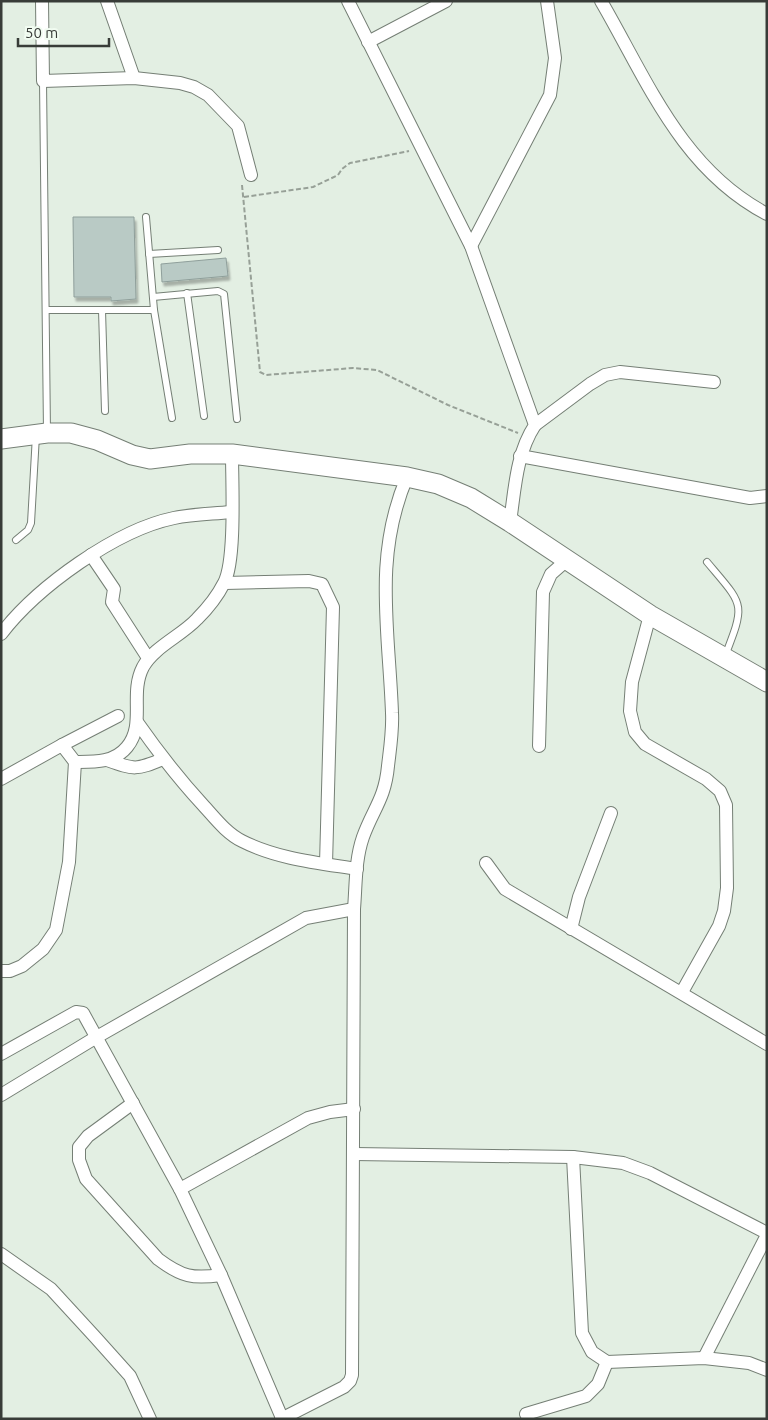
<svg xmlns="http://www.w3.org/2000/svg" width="768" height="1420" font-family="Ubuntu,sans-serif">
  <defs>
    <filter id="shadow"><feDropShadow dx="2" dy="4" stdDeviation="1" flood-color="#0004"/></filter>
  </defs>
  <rect width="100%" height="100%" fill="#e3efe3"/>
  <g fill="#b9cac5" stroke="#8f9f9b" filter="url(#shadow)">
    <polygon points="73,217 134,217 136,299 111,301 111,297 74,297"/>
    <polygon points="226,258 228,276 162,282 161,264"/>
  </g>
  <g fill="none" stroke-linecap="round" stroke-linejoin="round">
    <g stroke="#757f75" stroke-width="8">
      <g id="lane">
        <polyline points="43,81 47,432"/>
        <polyline points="146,217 154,310"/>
        <polyline points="149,254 218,250"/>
        <polyline points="187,293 204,416"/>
        <polyline points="153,297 218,291 224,294 237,419"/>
        <polyline points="46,310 154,310 172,418"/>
        <polyline points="102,310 105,411"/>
        <polyline points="16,540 28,530 31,523 36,435"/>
        <path d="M707,562C744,606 746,602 725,656"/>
      </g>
    </g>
    <g stroke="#757f75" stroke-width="14">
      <g id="street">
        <polyline points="42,1 43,81 134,78 180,83 194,87 208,95 238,126 251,175"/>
        <polyline points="107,1 134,78"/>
        <path d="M348,1L471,246L535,425C516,454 515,489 510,522"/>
        <path d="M601,1C647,80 681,169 767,214"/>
        <polyline points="368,42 446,1"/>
        <polyline points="471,246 550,95 555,58 547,1"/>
        <polyline points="535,425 590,384 605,375 620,372 714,382"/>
        <polyline points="520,456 750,498 767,496"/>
        <polyline points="91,555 114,589 112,602 148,658"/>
        <polyline points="225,583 309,581 322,584 333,607 326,864"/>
        <polyline points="650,615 632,682 630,711 635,732 645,744 706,779 720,791 726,805 727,888 724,911 719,926 682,992"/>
        <path d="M1,634C37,587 116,530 174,518C193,514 212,514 231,512"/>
        <path d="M137,722C158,752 179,779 203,805C215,818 226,833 242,841C277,859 319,863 357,869"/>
        <polyline points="62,745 118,716"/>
        <polyline points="539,746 543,592 551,574 567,560"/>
        <path d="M107,760C135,770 136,770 163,759"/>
        <path d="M75,762C94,762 114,763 127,747C146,724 129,694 143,667C154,647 181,636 197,619C206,610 218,595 224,583C236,561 232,482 232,454"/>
        <polyline points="1,779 62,745 75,762 69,862 56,930 43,949 22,966 10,971 1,971"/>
        <polyline points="486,863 505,889 767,1044"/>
        <polyline points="571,929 579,897 611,813"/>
        <polyline points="1,1054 76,1012 83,1013 180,1189 221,1275 282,1418"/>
        <polyline points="1,1095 95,1038 306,918 354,909"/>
        <path d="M133,1103L88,1136L79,1147V1160L86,1179L158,1259C182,1277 193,1279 221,1275"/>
        <polyline points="354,1154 573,1157 623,1163 650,1173 767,1233"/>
        <polyline points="573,1157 582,1333 592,1352 607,1362 704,1358 749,1363 767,1370"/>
        <polyline points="180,1189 308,1118 330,1112 354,1109"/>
        <polyline points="1,1254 51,1289 96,1338 130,1376 150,1419"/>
        <polyline points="704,1358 767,1235"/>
        <polyline points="526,1414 586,1396 598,1384 607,1362"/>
        <path d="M281,1419L344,1387L350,1381L352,1375L354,909C356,885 355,860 363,837C373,809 385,799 388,766C390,749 393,730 392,713C389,629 373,557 407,477"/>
      </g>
    </g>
    <g stroke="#757f75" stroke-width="21">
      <polyline id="secondary" points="1,439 47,433 71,433 97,440 132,455 150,459 190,454 232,454 407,477 438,484 471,498 510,522 650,615 767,682"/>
    </g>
    <g stroke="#97a097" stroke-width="2" stroke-dasharray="5 2.5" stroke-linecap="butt">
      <polyline points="242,185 260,372 266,375 353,368 377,370 448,405 518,433"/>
      <polyline points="244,197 313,187 338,175 342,169 350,163 409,151"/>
    </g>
    <use href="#lane" stroke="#fff" stroke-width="6"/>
    <use href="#street" stroke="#fff" stroke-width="12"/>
    <use href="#secondary" stroke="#fff" stroke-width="19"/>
  </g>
  <rect width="768" height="1420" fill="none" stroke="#383c38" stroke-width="5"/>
  <path d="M18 38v8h91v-8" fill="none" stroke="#383c38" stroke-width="2.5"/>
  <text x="25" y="38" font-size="15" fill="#383c38" stroke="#f1fcf1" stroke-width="4" paint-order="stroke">50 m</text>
</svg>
